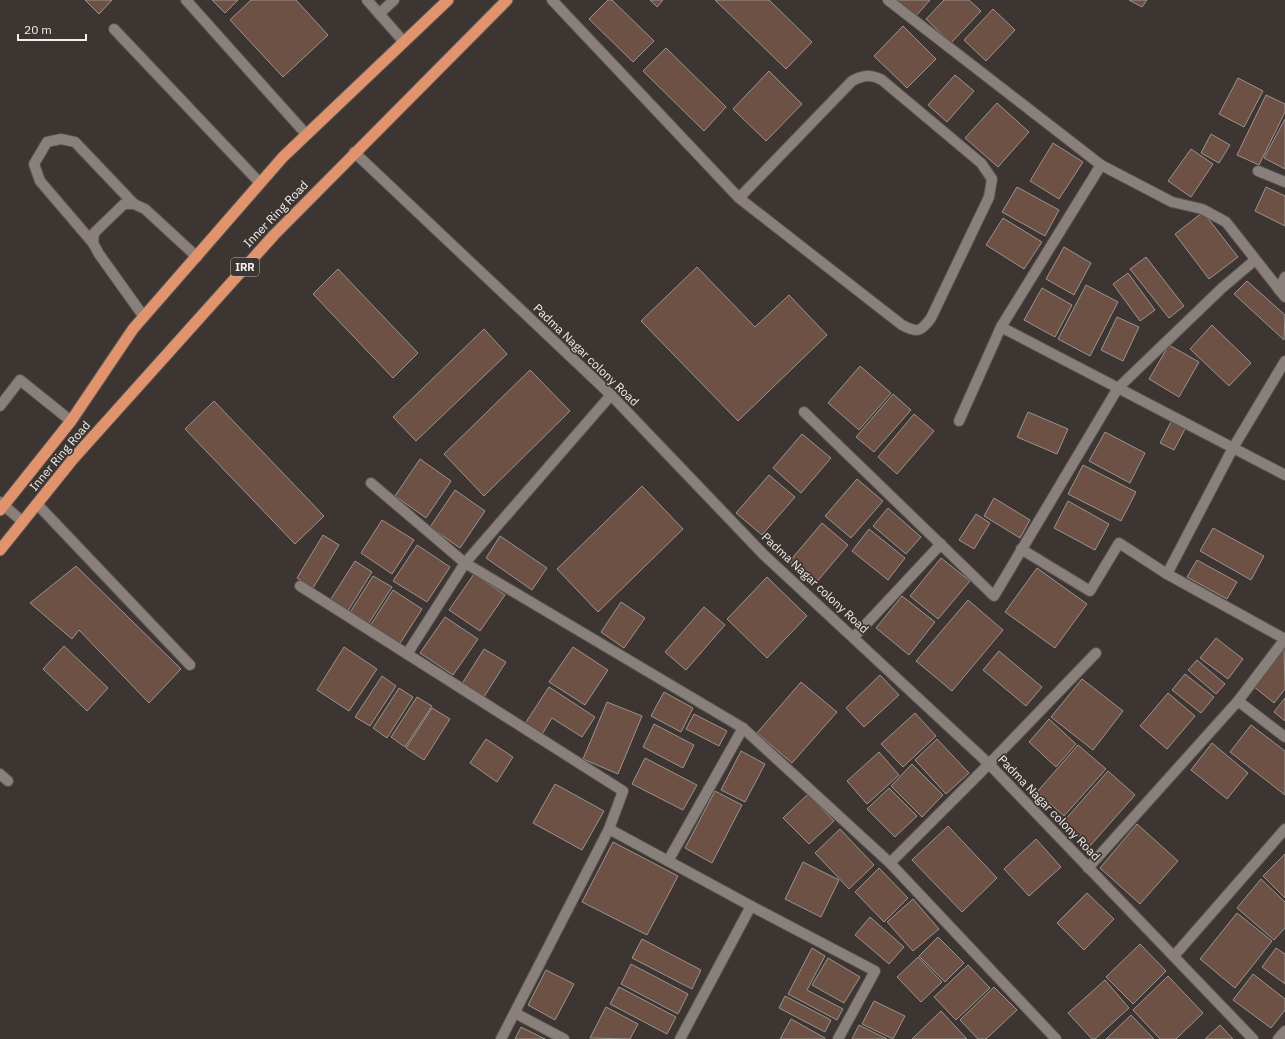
<svg xmlns="http://www.w3.org/2000/svg" width="1285" height="1039" font-family="'IBM Plex Sans',sans-serif">
  <rect width="100%" height="100%" fill="#3d3532"/>
  <g fill="#6d5144" stroke="#9b938f">
    <polygon points="85,0 112,0 99,14"/>
    <polygon points="212,0 238,0 225,13"/>
    <polygon points="251,0 296,0 328,35 283,77 230,20"/>
    <polygon points="608,0 612,0 654,41 633,62 589,19"/>
    <polygon points="650,0 663,0 657,7"/>
    <polygon points="715,0 769,0 812,42 786,69"/>
    <polygon points="897,0 930,0 915,17"/>
    <polygon points="944,0 969,0 981,11 951,43 926,19"/>
    <polygon points="1129,0 1147,0 1142,7"/>
    <polygon points="993,9 1015,30 986,61 964,40"/>
    <polygon points="903,26 936,59 907,88 874,56"/>
    <polygon points="666,48 726,107 704,131 643,71"/>
    <polygon points="769,71 802,104 766,141 733,109"/>
    <polygon points="955,75 974,91 947,122 928,105"/>
    <polygon points="1238,78 1263,91 1244,127 1219,114"/>
    <polygon points="1266,95 1285,104 1285,112 1259,165 1237,155"/>
    <polygon points="997,103 1029,132 998,167 965,138"/>
    <polygon points="1285,119 1285,169 1264,158"/>
    <polygon points="1211,134 1230,145 1219,163 1201,153"/>
    <polygon points="1053,143 1083,162 1059,199 1030,181"/>
    <polygon points="1191,149 1213,164 1191,197 1168,181"/>
    <polygon points="1017,187 1059,210 1045,236 1002,212"/>
    <polygon points="1266,187 1285,196 1285,226 1255,211"/>
    <polygon points="1203,212 1238,257 1209,279 1175,234"/>
    <polygon points="1003,218 1042,242 1024,269 986,245"/>
    <polygon points="1064,247 1091,263 1074,295 1046,279"/>
    <polygon points="1146,257 1184,306 1169,318 1130,269"/>
    <polygon points="697,267 755,327 789,295 827,335 738,421 641,321"/>
    <polygon points="338,269 418,353 393,378 313,294"/>
    <polygon points="1128,273 1155,310 1140,321 1113,284"/>
    <polygon points="1247,281 1285,315 1284,340 1234,294"/>
    <polygon points="1086,285 1118,302 1090,356 1058,339"/>
    <polygon points="1042,288 1072,305 1055,337 1024,320"/>
    <polygon points="1117,317 1139,327 1123,361 1101,350"/>
    <polygon points="1212,325 1251,363 1229,386 1190,349"/>
    <polygon points="484,329 507,354 416,441 393,417"/>
    <polygon points="1169,345 1199,362 1179,397 1149,379"/>
    <polygon points="860,366 891,393 859,430 828,403"/>
    <polygon points="530,370 570,411 484,496 444,454"/>
    <polygon points="893,394 911,410 874,452 856,437"/>
    <polygon points="214,401 324,516 295,544 185,429"/>
    <polygon points="1028,412 1068,429 1057,454 1017,437"/>
    <polygon points="914,414 934,431 897,474 878,457"/>
    <polygon points="1172,420 1186,427 1174,450 1160,443"/>
    <polygon points="1105,432 1145,453 1130,483 1089,461"/>
    <polygon points="802,434 831,458 801,493 773,468"/>
    <polygon points="420,459 451,481 426,518 395,496"/>
    <polygon points="1083,465 1136,492 1121,521 1068,494"/>
    <polygon points="769,475 795,497 762,535 736,513"/>
    <polygon points="857,479 883,501 851,538 825,516"/>
    <polygon points="642,486 683,529 598,612 557,569"/>
    <polygon points="455,490 485,511 460,548 430,527"/>
    <polygon points="994,498 1030,520 1020,538 984,516"/>
    <polygon points="1068,501 1109,524 1095,550 1054,528"/>
    <polygon points="888,508 921,537 906,554 873,526"/>
    <polygon points="976,514 990,523 974,549 959,540"/>
    <polygon points="382,520 414,540 392,574 361,553"/>
    <polygon points="822,523 848,545 815,584 789,562"/>
    <polygon points="1213,528 1264,556 1251,580 1200,551"/>
    <polygon points="869,529 905,558 888,580 852,551"/>
    <polygon points="323,535 339,545 313,588 297,578"/>
    <polygon points="500,536 547,568 532,590 486,558"/>
    <polygon points="417,545 450,567 427,602 393,581"/>
    <polygon points="941,558 970,581 938,619 910,596"/>
    <polygon points="1197,560 1237,582 1227,599 1187,577"/>
    <polygon points="355,561 372,572 346,614 329,602"/>
    <polygon points="76,566 181,669 149,703 79,630 72,639 30,603"/>
    <polygon points="1037,568 1087,604 1055,648 1005,612"/>
    <polygon points="474,574 505,595 480,631 449,610"/>
    <polygon points="373,576 392,587 367,626 349,614"/>
    <polygon points="767,577 807,616 767,658 727,619"/>
    <polygon points="393,590 422,609 399,645 370,626"/>
    <polygon points="902,596 935,622 909,655 876,628"/>
    <polygon points="968,600 1003,630 952,691 916,661"/>
    <polygon points="621,602 645,618 624,648 601,632"/>
    <polygon points="704,607 725,625 686,670 665,652"/>
    <polygon points="445,617 478,639 453,675 420,653"/>
    <polygon points="1216,638 1243,659 1228,679 1200,658"/>
    <polygon points="64,646 108,688 87,711 43,669"/>
    <polygon points="344,647 377,669 349,711 317,690"/>
    <polygon points="573,647 608,670 585,705 549,682"/>
    <polygon points="1284,647 1285,689 1274,703 1253,686"/>
    <polygon points="484,649 506,662 482,700 460,687"/>
    <polygon points="999,651 1042,687 1026,706 983,670"/>
    <polygon points="1197,660 1225,684 1216,694 1188,670"/>
    <polygon points="1185,674 1214,697 1201,713 1172,690"/>
    <polygon points="880,675 899,695 864,727 846,708"/>
    <polygon points="382,676 396,686 370,726 355,717"/>
    <polygon points="1082,679 1123,711 1093,750 1051,717"/>
    <polygon points="801,682 837,712 792,763 757,733"/>
    <polygon points="549,687 595,717 582,737 552,718 541,736 524,725"/>
    <polygon points="399,688 413,697 387,738 373,728"/>
    <polygon points="664,692 693,708 681,732 651,716"/>
    <polygon points="1168,693 1195,716 1167,749 1140,726"/>
    <polygon points="417,697 432,706 405,747 391,737"/>
    <polygon points="1285,698 1285,721 1274,712"/>
    <polygon points="607,702 642,716 618,774 583,759"/>
    <polygon points="432,708 450,719 424,760 406,748"/>
    <polygon points="915,713 936,736 903,767 881,744"/>
    <polygon points="694,714 727,731 719,746 686,729"/>
    <polygon points="1049,719 1076,744 1056,767 1029,742"/>
    <polygon points="654,724 694,745 683,768 643,747"/>
    <polygon points="1251,725 1285,751 1285,795 1230,752"/>
    <polygon points="486,739 513,757 497,782 470,763"/>
    <polygon points="937,739 969,773 946,794 915,760"/>
    <polygon points="1212,743 1248,773 1227,799 1191,770"/>
    <polygon points="1078,745 1106,769 1064,816 1037,792"/>
    <polygon points="741,751 765,764 745,802 721,790"/>
    <polygon points="879,752 899,775 867,804 847,781"/>
    <polygon points="645,758 697,785 683,810 632,784"/>
    <polygon points="912,764 943,795 922,817 891,786"/>
    <polygon points="1108,771 1135,795 1090,846 1063,822"/>
    <polygon points="555,784 604,811 582,850 533,823"/>
    <polygon points="889,788 917,816 895,837 867,809"/>
    <polygon points="715,791 742,805 712,863 685,848"/>
    <polygon points="808,794 834,821 809,844 783,818"/>
    <polygon points="1137,824 1178,861 1140,904 1100,868"/>
    <polygon points="948,826 997,878 962,912 912,860"/>
    <polygon points="840,829 874,865 849,889 815,853"/>
    <polygon points="1036,839 1061,867 1029,896 1004,869"/>
    <polygon points="613,842 678,876 647,935 582,902"/>
    <polygon points="1285,854 1285,898 1263,876"/>
    <polygon points="803,862 839,880 821,917 785,899"/>
    <polygon points="879,868 908,898 884,922 855,892"/>
    <polygon points="1261,879 1285,902 1285,928 1274,940 1237,908"/>
    <polygon points="1087,893 1114,919 1084,950 1057,923"/>
    <polygon points="913,899 939,929 913,951 887,922"/>
    <polygon points="1237,913 1272,941 1235,988 1200,959"/>
    <polygon points="870,917 904,947 889,964 855,935"/>
    <polygon points="938,937 964,963 945,982 919,956"/>
    <polygon points="642,939 701,970 692,989 632,958"/>
    <polygon points="1140,944 1166,971 1133,1004 1106,977"/>
    <polygon points="812,948 825,956 807,990 843,1009 837,1020 788,994"/>
    <polygon points="1276,948 1285,954 1285,984 1262,967"/>
    <polygon points="918,957 942,982 921,1002 897,977"/>
    <polygon points="828,958 860,977 844,1003 812,985"/>
    <polygon points="631,964 688,994 678,1014 621,984"/>
    <polygon points="968,965 990,988 956,1020 934,997"/>
    <polygon points="546,970 574,984 555,1020 528,1005"/>
    <polygon points="1253,974 1285,999 1285,1010 1271,1028 1233,1000"/>
    <polygon points="1168,976 1203,1013 1176,1039 1160,1039 1133,1010"/>
    <polygon points="1105,980 1129,1008 1095,1039 1092,1039 1068,1013"/>
    <polygon points="619,987 676,1017 667,1034 610,1004"/>
    <polygon points="994,987 1017,1010 986,1039 978,1039 960,1020"/>
    <polygon points="785,996 831,1020 825,1032 779,1008"/>
    <polygon points="874,1001 905,1016 893,1039 862,1024"/>
    <polygon points="606,1007 638,1024 630,1039 590,1038"/>
    <polygon points="941,1011 967,1039 912,1039"/>
    <polygon points="1131,1015 1154,1039 1106,1039"/>
    <polygon points="791,1019 825,1038 825,1039 780,1039"/>
    <polygon points="859,1025 887,1039 852,1039"/>
    <polygon points="1220,1025 1233,1039 1205,1039"/>
    <polygon points="521,1027 545,1039 515,1039"/>
  </g>
  <g fill="none" stroke-linecap="round" stroke-linejoin="round">
    <g stroke="#595350" stroke-width="12">
      <g id="service">
        <polyline points="186,0 306,134"/>
        <polyline points="367,0 404,42"/>
        <polyline points="379,14 394,0"/>
        <polyline points="114,29 260,183"/>
        <polyline points="93,243 40,181 34,164 47,142 61,139 75,142 134,204"/>
        <polyline points="144,317 99,254 93,243 94,233 124,204 134,204 145,209 197,257"/>
        <polyline points="0,406 20,380 71,421"/>
        <polyline points="0,502 23,522"/>
        <polyline points="37,504 190,665"/>
      </g>
    </g>
    <g stroke="#595350" stroke-width="12">
      <g id="minor">
        <path d="M552,0L739,198L852,81C863,75 871,74 882,80L981,163L992,179L989,197L931,318C921,332 917,333 902,325L739,198"/>
        <polyline points="888,0 1101,165"/>
        <polyline points="354,152 611,395 764,555 989,764 1253,1039"/>
        <polyline points="1258,171 1285,182"/>
        <polyline points="1279,290 1285,277"/>
        <polyline points="1285,297 1226,222 1202,209 1172,202 1101,165 1001,327 1285,475"/>
        <polyline points="804,412 994,596 1118,388 1222,288 1255,260"/>
        <polyline points="959,421 1001,327"/>
        <polyline points="371,483 465,563 743,728 890,863"/>
        <polyline points="1021,549 1090,591 1119,543 1167,574 1285,639"/>
        <polyline points="1167,574 1233,448 1285,361"/>
        <polyline points="300,586 623,791 609,829 751,906"/>
        <polyline points="854,637 941,544"/>
        <polyline points="1285,639 1238,701 1285,737"/>
        <polyline points="407,654 465,563 611,395"/>
        <polyline points="0,774 8,781"/>
        <polyline points="668,861 743,728"/>
        <polyline points="1088,868 1238,701"/>
        <polyline points="1174,956 1285,829"/>
        <polyline points="515,1013 564,1039"/>
        <polyline points="501,1039 609,829"/>
        <polyline points="680,1039 751,906 875,971 838,1039"/>
        <polyline points="1056,1039 890,863 989,764 1096,653"/>
        <polyline points="1278,1039 1285,1031"/>
      </g>
    </g>
    <g stroke="#595350" stroke-width="13">
      <g id="trunk">
        <polyline points="0,510 71,421 133,329 283,157 448,0"/>
        <polyline points="0,550 73,459 274,235 507,0"/>
      </g>
    </g>
    <use href="#service" stroke="#89807c" stroke-width="10"/>
    <use href="#minor" stroke="#89807c" stroke-width="10"/>
    <use href="#trunk" stroke="#e0936c" stroke-width="11"/>
  </g>
  <g text-anchor="middle" stroke-width="3.5" stroke-linejoin="round" paint-order="stroke">
    <rect fill="#3d3532" stroke="#bcb6b4" stroke-width="1" x="231" y="258" width="28" height="18" rx="3"/>
    <g font-size="11" font-weight="bold" fill="#f2eeeb">
      <text x="245" y="271">IRR</text>
    </g>
    <g font-size="12" fill="#f2eeeb" stroke="#3d3532">
      <text transform="translate(276 214) rotate(-46)" y="4">Inner Ring Road</text>
      <text transform="translate(586 355) rotate(44)" y="4">Padma Nagar colony Road</text>
      <text transform="translate(60 456) rotate(-50)" y="4">Inner Ring Road</text>
      <text transform="translate(815 583) rotate(43)" y="4">Padma Nagar colony Road</text>
      <text transform="translate(1049 808) rotate(46)" y="4">Padma Nagar colony Road</text>
    </g>
  </g>
  <path d="M18 34v6h68v-6" fill="none" stroke="#f2eeeb" stroke-width="2"/>
  <text x="24" y="34" font-size="12" fill="#f2eeeb" stroke="#3d3532" stroke-width="3" paint-order="stroke">20 m</text>
</svg>
